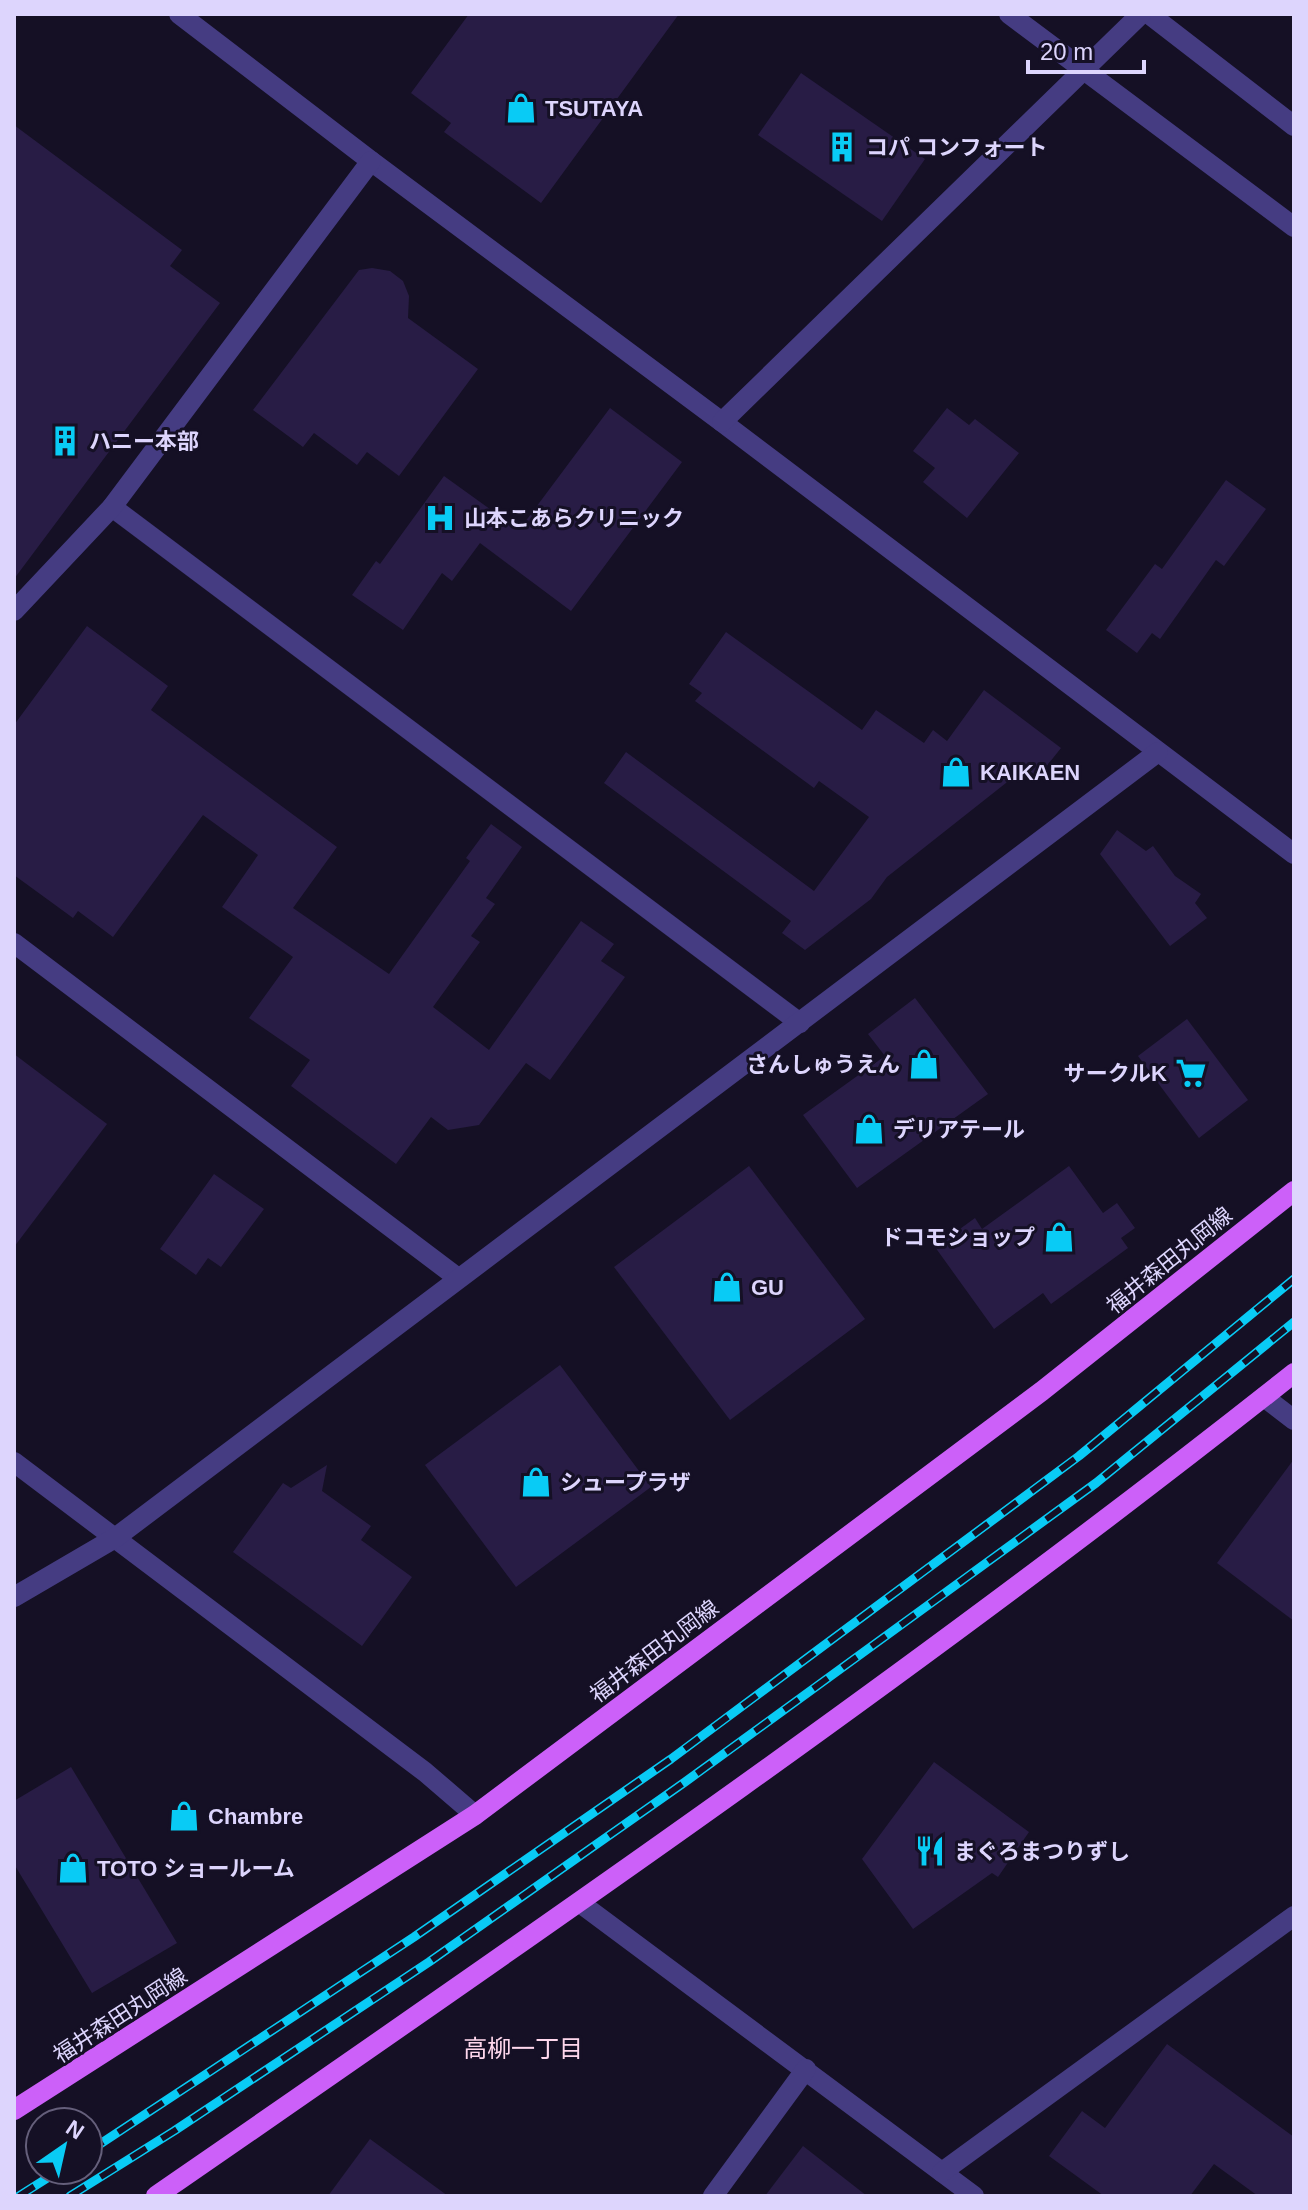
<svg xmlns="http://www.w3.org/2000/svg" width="1308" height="2210" font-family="Helvetica,'Noto Sans JP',sans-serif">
  <rect width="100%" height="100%" fill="#151025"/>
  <g fill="#281c45">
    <polygon points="469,14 679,14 541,203 444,132 451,123 411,93"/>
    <polygon points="801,73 925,159 882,221 758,135"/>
    <polygon points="14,125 182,250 170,266 220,303 14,579"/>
    <polygon points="372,268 390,271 403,281 409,296 408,318 478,369 399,476 367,452 357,465 314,433 303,447 253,410 359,270"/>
    <polygon points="610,408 682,462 571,611 480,543 452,581 442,573 403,630 352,595 376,561 380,564 444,476 519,530"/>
    <polygon points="947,408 969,425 975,419 1019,453 967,518 923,482 935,468 913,451"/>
    <polygon points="1226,480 1266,509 1224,566 1216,560 1160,639 1152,633 1137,653 1106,630 1155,564 1162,569"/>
    <polygon points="87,626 168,686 151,710 337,847 293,908 389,974 470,861 466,858 491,824 522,847 486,898 495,904 471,936 480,942 433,1007 489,1050 581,921 614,944 601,961 625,977 550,1080 526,1063 479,1125 448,1130 431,1117 396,1164 291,1086 310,1060 249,1018 293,957 222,907 258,855 203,815 113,937 78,911 73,918 14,875 14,725"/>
    <polygon points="726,632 862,730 876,710 924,743 933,730 947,741 984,690 1061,748 1038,777 1025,768 887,877 871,899 805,950 782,933 791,921 604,783 626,752 814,891 869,817 819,781 814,788 695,701 702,693 689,684"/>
    <polygon points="1117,830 1146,851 1153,846 1175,876 1201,894 1195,903 1207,918 1170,946 1100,854"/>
    <polygon points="915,998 988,1094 857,1188 803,1115 885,1056 868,1034"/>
    <polygon points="1187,1019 1248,1100 1199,1138 1138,1056"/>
    <polygon points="14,1054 107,1124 14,1247"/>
    <polygon points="749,1166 865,1319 730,1420 614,1267"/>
    <polygon points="1069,1166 1103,1213 1117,1203 1135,1228 1121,1238 1128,1248 1051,1304 1043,1293 994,1329 935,1247 975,1218 982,1229"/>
    <polygon points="214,1174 264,1209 221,1267 208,1258 196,1275 160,1249"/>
    <polygon points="560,1365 651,1487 516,1587 425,1465"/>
    <polygon points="1294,1459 1294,1621 1217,1563"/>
    <polygon points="327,1465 322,1491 371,1526 361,1540 412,1577 362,1646 233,1552 283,1483 291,1488"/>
    <polygon points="934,1762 1029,1832 998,1877 992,1873 913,1929 862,1859"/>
    <polygon points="71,1767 177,1943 92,1993 14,1864 14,1801"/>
    <polygon points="1167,2044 1294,2137 1294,2196 1258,2196 1214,2164 1190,2196 1104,2196 1049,2156 1082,2111 1105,2128"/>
    <polygon points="370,2139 448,2196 328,2196"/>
    <polygon points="803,2146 867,2196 765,2196"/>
  </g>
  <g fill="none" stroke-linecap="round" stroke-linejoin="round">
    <g stroke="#453c82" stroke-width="20">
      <polyline points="179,14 371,161 722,422 1294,854"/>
      <polyline points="1009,14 1294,227"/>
      <polyline points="1149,14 1294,126"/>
      <polyline points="722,422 1141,14"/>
      <polyline points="112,507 800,1023"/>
      <polyline points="14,611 112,507 371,161"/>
      <polyline points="14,943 458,1278"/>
      <polyline points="1264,1397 1294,1420"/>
      <polyline points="14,1462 425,1772 475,1815"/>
      <polyline points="14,1597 115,1538 1158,752"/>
      <polyline points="580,1903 974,2196"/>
      <polyline points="942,2172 1294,1916"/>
      <polyline points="713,2196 806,2069"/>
    </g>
    <g stroke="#cc60f9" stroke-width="20">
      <polyline points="14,2110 475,1815 1042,1391 1294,1191"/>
      <path d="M156,2196C541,1930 927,1664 1294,1373"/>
    </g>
    <g stroke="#09cbf5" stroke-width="9">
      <g id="rail">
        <polyline points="88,2152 414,1937 671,1759 1079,1456 1294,1279"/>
        <polyline points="19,2196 60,2170"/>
        <polyline points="70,2196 174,2131 429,1962 685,1782 1096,1483 1294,1322"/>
      </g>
    </g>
    <use href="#rail" stroke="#151025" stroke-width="6" stroke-dasharray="18" stroke-linecap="butt"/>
  </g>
  <defs>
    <g id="shop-bare" transform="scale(2.4)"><path d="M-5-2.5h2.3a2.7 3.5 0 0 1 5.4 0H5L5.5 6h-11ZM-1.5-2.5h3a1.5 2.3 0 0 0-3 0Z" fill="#09cbf5" stroke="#151025" stroke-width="2.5" paint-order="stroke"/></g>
    <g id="building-bare" transform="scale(2.4)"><path d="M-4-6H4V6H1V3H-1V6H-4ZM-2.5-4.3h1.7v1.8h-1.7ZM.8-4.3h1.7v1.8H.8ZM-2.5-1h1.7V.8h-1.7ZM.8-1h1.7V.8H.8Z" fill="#09cbf5" stroke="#151025" stroke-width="2.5" paint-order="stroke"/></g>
    <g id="hospital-bare" transform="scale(2.4)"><path d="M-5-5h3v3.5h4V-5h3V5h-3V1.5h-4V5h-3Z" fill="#09cbf5" stroke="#151025" stroke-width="2.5" paint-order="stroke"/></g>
    <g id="supermarket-bare" transform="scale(2.4)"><path d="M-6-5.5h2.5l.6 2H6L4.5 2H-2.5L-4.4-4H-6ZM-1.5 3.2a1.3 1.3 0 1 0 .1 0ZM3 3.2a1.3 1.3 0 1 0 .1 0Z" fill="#09cbf5" stroke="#151025" stroke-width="2.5" paint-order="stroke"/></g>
    <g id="restaurant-bare" transform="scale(2.4)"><path d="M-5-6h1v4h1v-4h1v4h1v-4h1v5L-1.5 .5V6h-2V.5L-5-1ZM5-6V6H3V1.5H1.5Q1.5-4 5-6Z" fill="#09cbf5" stroke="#151025" stroke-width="2.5" paint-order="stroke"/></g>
  </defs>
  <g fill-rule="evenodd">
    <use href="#shop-bare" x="521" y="108"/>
    <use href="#building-bare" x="842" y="147"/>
    <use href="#building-bare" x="65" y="441"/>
    <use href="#hospital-bare" x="440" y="518"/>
    <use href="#shop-bare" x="956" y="772"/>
    <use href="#shop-bare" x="924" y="1064"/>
    <use href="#supermarket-bare" x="1191" y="1073"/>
    <use href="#shop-bare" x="869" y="1129"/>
    <use href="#shop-bare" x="1059" y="1237"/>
    <use href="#shop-bare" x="727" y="1287"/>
    <use href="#shop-bare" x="536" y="1482"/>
    <use href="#shop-bare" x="184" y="1816"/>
    <use href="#restaurant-bare" x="930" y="1851"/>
    <use href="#shop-bare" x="73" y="1868"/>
  </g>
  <g text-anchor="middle" stroke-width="6" stroke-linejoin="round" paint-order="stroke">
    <g font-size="22" font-weight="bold" fill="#ddd5fd" stroke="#151025" text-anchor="start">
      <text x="545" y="116">TSUTAYA</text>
      <text x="866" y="155">コパ コンフォート</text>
      <text x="89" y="449">ハニー本部</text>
      <text x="464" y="526">山本こあらクリニック</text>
      <text x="980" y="780">KAIKAEN</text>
      <text x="900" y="1072" text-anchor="end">さんしゅうえん</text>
      <text x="1167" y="1081" text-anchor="end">サークルK</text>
      <text x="893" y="1137">デリアテール</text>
      <text x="1035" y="1245" text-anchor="end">ドコモショップ</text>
      <text x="751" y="1295">GU</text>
      <text x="560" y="1490">シュープラザ</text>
      <text x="208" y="1824">Chambre</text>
      <text x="954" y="1859">まぐろまつりずし</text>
      <text x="97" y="1876">TOTO ショールーム</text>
    </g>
    <g font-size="22" fill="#ddd5fd" stroke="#151025">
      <text transform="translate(1169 1260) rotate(-39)" y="8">福井森田丸岡線</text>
      <text transform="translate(654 1651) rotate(-37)" y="8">福井森田丸岡線</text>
      <text transform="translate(120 2015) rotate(-33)" y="8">福井森田丸岡線</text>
    </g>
    <g font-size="24" fill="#fed7ec" stroke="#151025">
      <text x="523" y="2057">高柳一丁目</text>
    </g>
  </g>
  <rect width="1308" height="2210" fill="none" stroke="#ddd5fd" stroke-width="32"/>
  <g transform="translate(64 2146) rotate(34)"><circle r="38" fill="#151025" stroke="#655f7b" stroke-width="2"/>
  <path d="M0-6L14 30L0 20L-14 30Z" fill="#09cbf5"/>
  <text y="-12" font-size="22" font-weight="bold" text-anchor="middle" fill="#ddd5fd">N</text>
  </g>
  <path d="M1028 60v12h116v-12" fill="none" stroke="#ddd5fd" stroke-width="4"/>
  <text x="1040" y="60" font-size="24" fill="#ddd5fd" stroke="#151025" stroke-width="6" paint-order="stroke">20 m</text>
</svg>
